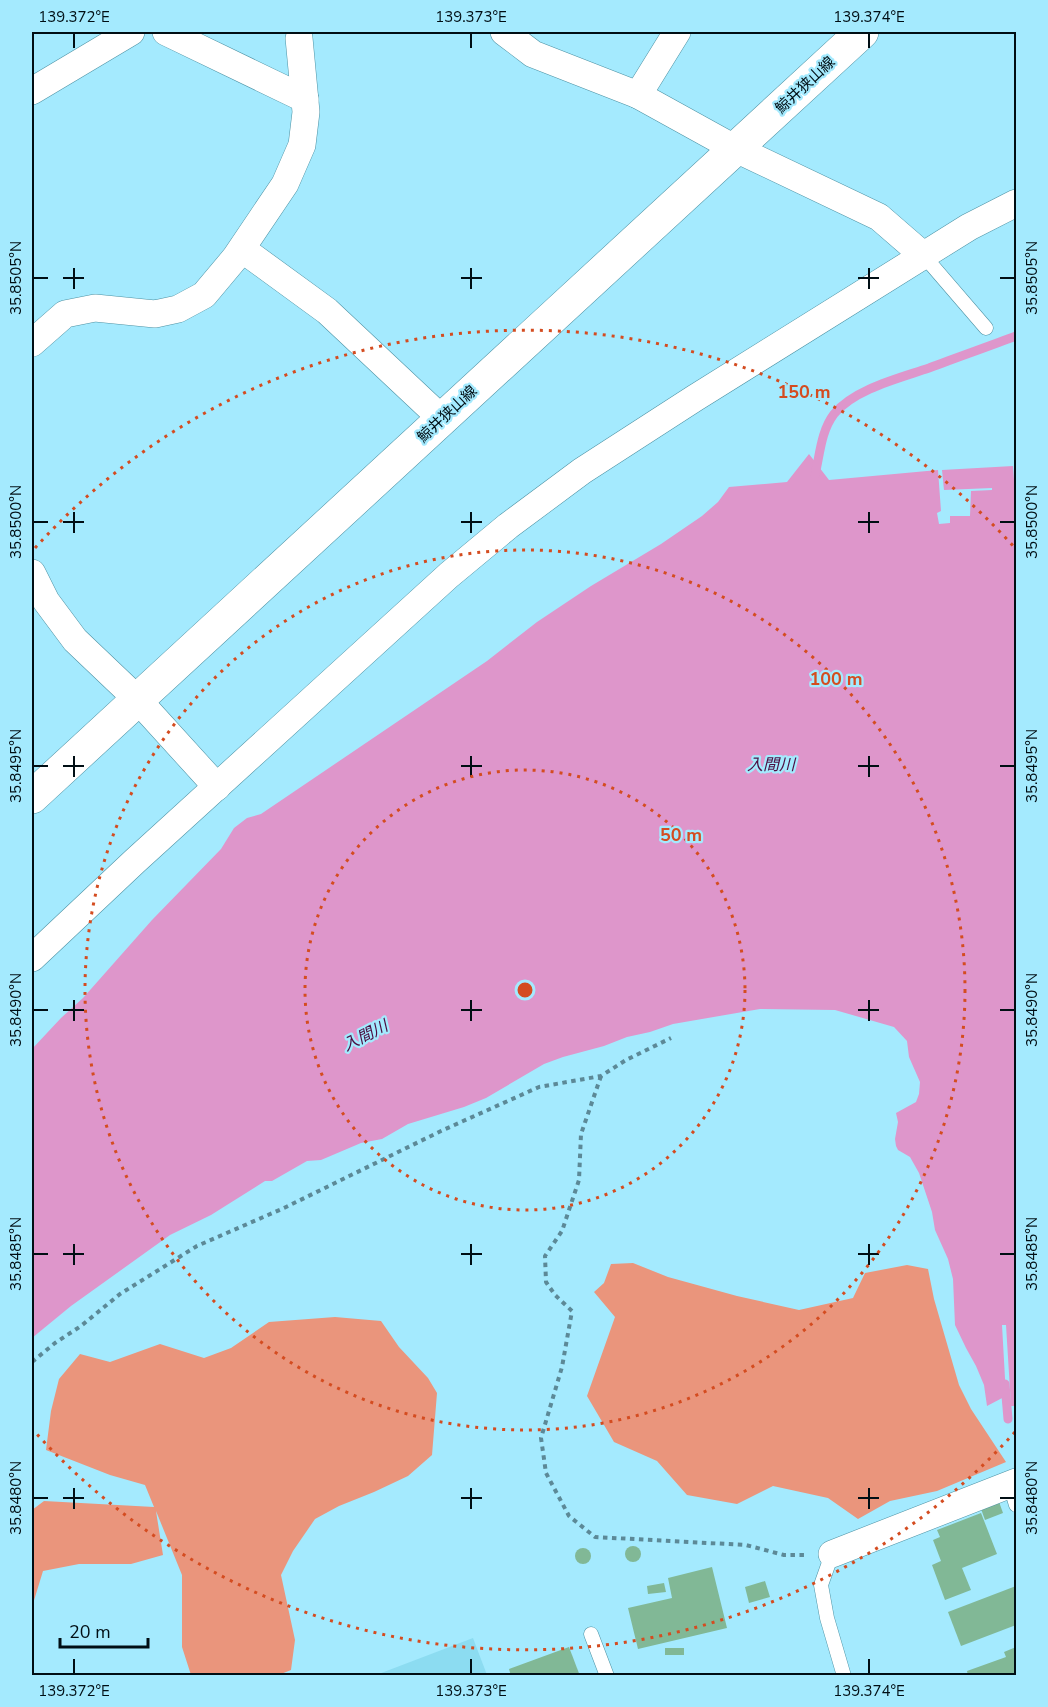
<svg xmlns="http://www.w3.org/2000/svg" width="1048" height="1707" font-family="'Nunito Sans','Noto Sans JP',sans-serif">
  <rect width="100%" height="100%" fill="#a4eafe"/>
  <polygon fill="#8cdcf1" points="473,1638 487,1675 376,1675"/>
  <g fill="#ea957c">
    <polygon points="633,1263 668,1277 737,1296 799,1310 853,1298 865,1273 907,1265 928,1269 934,1299 959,1385 971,1409 1006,1462 937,1491 890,1501 858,1519 828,1498 773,1486 737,1504 687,1495 657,1461 614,1442 587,1396 615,1317 594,1292 604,1283 611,1264"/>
    <polygon points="335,1317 381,1321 399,1347 428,1378 437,1393 432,1455 408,1476 374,1492 339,1506 315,1519 293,1551 281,1575 295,1640 291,1670 276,1676 191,1675 182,1647 182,1575 156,1511 163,1555 131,1564 79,1564 43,1571 32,1607 32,1510 44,1501 154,1507 145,1485 110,1475 46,1450 51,1411 59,1379 80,1354 110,1362 160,1344 204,1358 231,1348 269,1322"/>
  </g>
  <polygon fill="#de96cb" points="809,454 829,480 938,470 941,511 937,513 939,524 950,523 950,516 970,516 971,491 992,490 992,488 944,490 942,470 1013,466 1016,508 1016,1406 1011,1406 1006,1325 1002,1325 1006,1396 987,1406 984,1385 976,1366 966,1348 955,1325 953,1279 948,1259 935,1230 932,1212 919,1173 910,1157 898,1150 896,1146 895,1139 898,1122 896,1113 916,1102 919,1094 920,1082 909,1057 907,1041 894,1027 835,1010 760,1009 673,1024 650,1032 627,1037 604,1046 563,1057 544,1064 486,1098 464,1107 408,1124 382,1139 361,1143 321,1160 307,1161 272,1181 265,1181 211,1215 170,1235 71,1306 32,1338 32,1049 61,1018 83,998 152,920 221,849 234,828 247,818 261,814 487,661 537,622 591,586 661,544 702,516 718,502 729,487 787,482"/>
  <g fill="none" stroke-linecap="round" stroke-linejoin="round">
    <g stroke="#de96cb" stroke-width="9">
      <path d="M815,475C820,454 821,431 834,414C854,389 900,378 929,368C958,357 987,347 1016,336"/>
      <polyline points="1005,1384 1008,1419"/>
    </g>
  </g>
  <g fill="#81b896">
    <polygon points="998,1499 1003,1513 985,1520 980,1506"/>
    <polygon points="981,1513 997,1554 962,1568 971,1590 945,1600 932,1565 941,1561 933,1540 940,1537 937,1530"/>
    <circle cx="633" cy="1554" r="8"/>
    <circle cx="583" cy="1556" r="8"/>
    <polygon points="712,1567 727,1628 638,1649 628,1608 672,1598 668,1578"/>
    <polygon points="765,1581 770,1597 749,1603 745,1587"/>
    <polygon points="664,1583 666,1592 648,1594 647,1586"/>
    <polygon points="1016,1586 1016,1625 961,1646 948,1612"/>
    <polygon points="569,1647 580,1676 511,1676 509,1669"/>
    <polygon points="1016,1647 1016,1676 968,1676 967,1671 1006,1657 1004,1652"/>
    <rect x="665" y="1648" width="19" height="7"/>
  </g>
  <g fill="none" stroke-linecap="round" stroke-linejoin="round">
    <g stroke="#4d92a4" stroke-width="15">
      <g id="service">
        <polyline points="924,256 986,328"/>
        <polyline points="1010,1485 1016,1505"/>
        <polyline points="832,1554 821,1585 827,1618 844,1676"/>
        <polyline points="591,1634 607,1676"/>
      </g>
    </g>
    <g stroke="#4d92a4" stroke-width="28">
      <g id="minor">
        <polyline points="166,32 305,99"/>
        <polyline points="504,32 533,54 638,95 734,148 879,217 924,256"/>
        <polyline points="32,91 131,32"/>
        <polyline points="638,95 677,32"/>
        <polyline points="242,249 327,311 442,419"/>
        <polyline points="32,343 65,314 95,308 155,314 178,309 204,295 235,258 285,184 302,145 306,112 299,38"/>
        <polyline points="32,573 46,601 75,640 137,699 217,787"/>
        <polyline points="32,958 135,861 449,575 508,526 582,471 695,398 969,227 1016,203"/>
        <polyline points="832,1554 1016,1482"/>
      </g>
    </g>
    <g stroke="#4d92a4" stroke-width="34">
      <polyline id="secondary" points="32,797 862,32"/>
    </g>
    <g stroke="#5c8997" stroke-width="4" stroke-dasharray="4.5 4.5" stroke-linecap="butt">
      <polyline points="601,1076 581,1134 579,1180 562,1231 545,1256 546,1282 555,1295 572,1311 562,1367 541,1438 546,1473 569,1516 595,1537 746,1545 784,1555 805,1555"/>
      <polyline points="32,1362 55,1343 81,1326 120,1294 197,1246 284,1208 441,1131 539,1087 601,1076 626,1060 671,1038"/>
    </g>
    <use href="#service" stroke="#fff" stroke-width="14"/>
    <use href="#minor" stroke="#fff" stroke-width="27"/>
    <use href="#secondary" stroke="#fff" stroke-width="33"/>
  </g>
  <path fill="none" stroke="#000e14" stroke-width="2" d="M74,33V48M471,33V48M869,33V48M74,268V289M471,268V289M869,268V289M33,278H48M63,278H84M461,278H482M858,278H879M1000,278H1015M74,512V533M471,512V533M869,512V533M33,522H48M63,522H84M461,522H482M858,522H879M1000,522H1015M74,756V777M471,756V777M869,756V777M33,766H48M63,766H84M461,766H482M858,766H879M1000,766H1015M74,1000V1021M471,1000V1021M869,1000V1021M33,1010H48M63,1010H84M461,1010H482M858,1010H879M1000,1010H1015M74,1244V1265M471,1244V1265M869,1244V1265M33,1254H48M63,1254H84M461,1254H482M858,1254H879M1000,1254H1015M74,1488V1509M471,1488V1509M869,1488V1509M33,1498H48M63,1498H84M461,1498H482M858,1498H879M1000,1498H1015M74,1659V1674M471,1659V1674M869,1659V1674"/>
  <g fill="none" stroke="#d44c20" stroke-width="3" stroke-dasharray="3 6">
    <circle cx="525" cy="990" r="220"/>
    <circle cx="525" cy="990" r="440"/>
    <path d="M1015 1432A660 660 0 0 1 35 1432M35 548A660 660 0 0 1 1015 548"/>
  </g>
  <g text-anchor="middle" stroke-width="4.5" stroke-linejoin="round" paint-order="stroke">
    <g font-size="15" fill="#000e14" stroke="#a4eafe">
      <text transform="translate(805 85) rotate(-43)" y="5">鯨井狭山線</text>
      <text transform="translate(447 414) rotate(-43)" y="5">鯨井狭山線</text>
    </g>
    <g font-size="16" font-style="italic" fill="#4c0d40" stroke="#a4eafe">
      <text x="771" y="770">入間川</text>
      <text transform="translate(365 1035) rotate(-27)" y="6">入間川</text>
    </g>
  </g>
  <circle cx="525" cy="990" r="9" fill="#d44c20" stroke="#a4eafe" stroke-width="3"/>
  <g font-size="18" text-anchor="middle" font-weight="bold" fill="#d44c20" stroke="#a4eafe" stroke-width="4.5" stroke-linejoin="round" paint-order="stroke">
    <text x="804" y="398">150 m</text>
    <text x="836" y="685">100 m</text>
    <text x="681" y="841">50 m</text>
  </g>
  <rect width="1048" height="1707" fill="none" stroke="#a4eafe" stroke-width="66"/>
  <path d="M60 1638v9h88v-9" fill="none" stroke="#000e14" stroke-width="3"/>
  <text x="69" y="1638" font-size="18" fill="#000e14" stroke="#a4eafe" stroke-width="4.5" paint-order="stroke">20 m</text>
  <rect x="33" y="33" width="982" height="1641" fill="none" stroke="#000e14" stroke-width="2"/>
  <g font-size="15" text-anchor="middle" fill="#000e14">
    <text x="74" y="22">139.372°E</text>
    <text x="471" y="22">139.373°E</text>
    <text x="869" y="22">139.374°E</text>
    <text transform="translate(16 278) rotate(-90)" y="5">35.8505°N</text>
    <text transform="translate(1032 278) rotate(-90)" y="5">35.8505°N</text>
    <text transform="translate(16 522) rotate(-90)" y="5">35.8500°N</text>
    <text transform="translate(1032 522) rotate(-90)" y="5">35.8500°N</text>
    <text transform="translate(16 766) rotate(-90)" y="5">35.8495°N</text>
    <text transform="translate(1032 766) rotate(-90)" y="5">35.8495°N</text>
    <text transform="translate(16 1010) rotate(-90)" y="5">35.8490°N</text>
    <text transform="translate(1032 1010) rotate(-90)" y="5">35.8490°N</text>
    <text transform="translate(16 1254) rotate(-90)" y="5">35.8485°N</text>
    <text transform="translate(1032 1254) rotate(-90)" y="5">35.8485°N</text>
    <text transform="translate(16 1498) rotate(-90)" y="5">35.8480°N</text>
    <text transform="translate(1032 1498) rotate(-90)" y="5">35.8480°N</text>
    <text x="74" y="1696">139.372°E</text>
    <text x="471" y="1696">139.373°E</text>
    <text x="869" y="1696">139.374°E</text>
  </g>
</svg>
